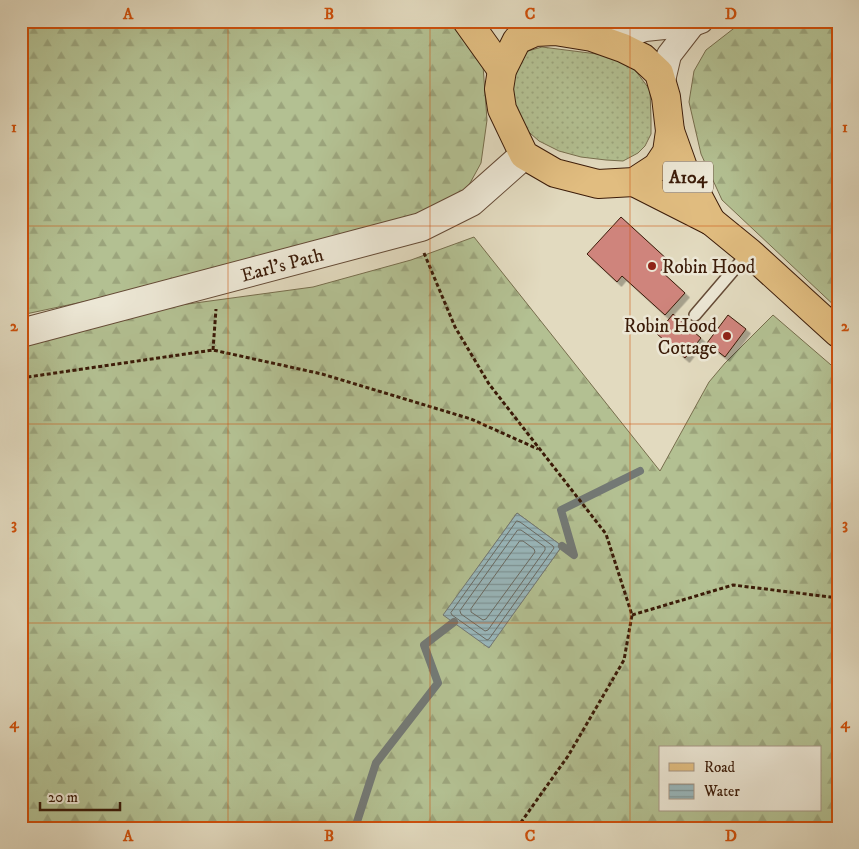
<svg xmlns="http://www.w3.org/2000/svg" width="859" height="849" font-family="'IM FELL DW Pica',serif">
  <defs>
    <pattern id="grass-dots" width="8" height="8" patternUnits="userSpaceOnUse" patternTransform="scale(1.25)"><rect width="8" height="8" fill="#b3c092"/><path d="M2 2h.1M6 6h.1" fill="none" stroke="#9ba47c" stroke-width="1.8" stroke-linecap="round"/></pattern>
    <pattern id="forest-firs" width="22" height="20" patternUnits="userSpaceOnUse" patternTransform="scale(1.25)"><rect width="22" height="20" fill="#b3c092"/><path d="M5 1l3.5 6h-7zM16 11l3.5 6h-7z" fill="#9ba47c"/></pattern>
    <pattern id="water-rules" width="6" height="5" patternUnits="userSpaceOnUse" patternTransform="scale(1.25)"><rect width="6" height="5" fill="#99b8bd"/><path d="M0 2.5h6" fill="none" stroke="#7e9598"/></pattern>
    <filter id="shadow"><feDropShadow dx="4.5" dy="4.5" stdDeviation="0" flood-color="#0004"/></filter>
  </defs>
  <rect width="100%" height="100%" fill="#e2dabf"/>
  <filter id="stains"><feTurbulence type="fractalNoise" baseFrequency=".004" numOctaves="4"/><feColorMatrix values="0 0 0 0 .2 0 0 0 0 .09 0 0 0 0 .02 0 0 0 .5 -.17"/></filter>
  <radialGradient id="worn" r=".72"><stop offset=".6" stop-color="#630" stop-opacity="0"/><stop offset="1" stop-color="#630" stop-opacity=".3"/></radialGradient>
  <polygon fill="url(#grass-dots)" stroke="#776e4d" points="542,47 605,55 630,65 638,74 650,90 651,119 651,134 645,146 638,153 623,161 606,160 581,157 559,151 539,141 522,126 512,103 512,68 519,58 528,51"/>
  <g fill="url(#forest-firs)" stroke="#776e4d" fill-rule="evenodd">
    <polygon points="21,21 456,21 483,66 487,120 481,163 463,196 314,253 21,315"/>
    <polygon points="575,21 640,21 589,25"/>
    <polygon points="750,21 838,21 838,309 722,200 701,154 689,102 694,71 706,50 742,22"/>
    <path d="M474,237L660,471L709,382L725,363L773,315L838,371V828H21V339L173,306L313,287L411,260ZM517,513L562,546L489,647L444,615ZM660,748H820V810H660Z"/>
  </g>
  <polygon fill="url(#water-rules)" stroke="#737975" points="517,513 562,546 489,648 443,615"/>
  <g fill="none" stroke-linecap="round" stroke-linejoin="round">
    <g stroke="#6a6a62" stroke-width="1">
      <polygon points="517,521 520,522 553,546 554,548 489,639 487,640 452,615 451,613"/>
      <polygon points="518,530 521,530 545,547 545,550 488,630 485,631 461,614 460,611"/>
      <polygon points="520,541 523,541 534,549 535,552 486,619 483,620 471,612 471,609"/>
    </g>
    <g stroke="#737975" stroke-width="8">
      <polyline points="562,546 574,555 561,510 640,471"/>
      <polyline points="355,828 376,763 438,683 424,645 454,622"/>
    </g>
  </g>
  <g fill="#cf847c" stroke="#3b1b08" filter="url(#shadow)">
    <polygon points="621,217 669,261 661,271 685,293 665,315 622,276 617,282 587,254"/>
    <polygon points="673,314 701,338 685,358 657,334"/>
    <polygon points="728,315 746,329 725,357 707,343"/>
  </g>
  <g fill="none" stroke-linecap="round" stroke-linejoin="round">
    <g stroke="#654b36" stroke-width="14">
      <polyline id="service" points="695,315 749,252"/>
    </g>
    <g stroke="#654b36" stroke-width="26">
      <g id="minor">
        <polyline points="608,42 645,29 693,24 701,21"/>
        <polyline points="662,85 669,55 693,24"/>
      </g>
    </g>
    <g stroke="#654b36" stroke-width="30">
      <polyline id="tertiary" points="21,333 421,227 471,202 524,155"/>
    </g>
    <g stroke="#3b1b08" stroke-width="30">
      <g id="primary">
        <polyline points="467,21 502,70"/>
        <polygon points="555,31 592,37 623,48 643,58 659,73 666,97 670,131 667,152 657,167 634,182 598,184 555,173 524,155 502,109 499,89 502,70 517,40 535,32"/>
        <polyline points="670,131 684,170 711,221"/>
        <polyline points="634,182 711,221 749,252 838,333"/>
      </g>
    </g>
    <g stroke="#3b1b08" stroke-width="3" stroke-dasharray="4 2.5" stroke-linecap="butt">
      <polyline points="424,253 455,327 489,384 606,534 632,615 624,660 568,756 517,828"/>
      <polyline points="213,350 216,309"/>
      <polyline points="21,378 213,350 322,374 471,419 538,449"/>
      <polyline points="632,615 733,585 838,598"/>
    </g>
    <use href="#service" stroke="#ece7d5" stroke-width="11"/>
    <use href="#minor" stroke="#ece7d5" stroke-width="24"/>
    <use href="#tertiary" stroke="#ece7d5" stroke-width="28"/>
    <use href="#primary" stroke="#e1bd80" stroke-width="28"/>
  </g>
  <path fill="none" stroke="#ce500b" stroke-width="1" stroke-opacity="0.55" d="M228,21V828M430,21V828M630,21V828M21,226H838M21,424H838M21,623H838"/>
  <g fill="#8f2418" stroke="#ece7d5" stroke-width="2">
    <circle cx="652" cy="266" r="5"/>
    <circle cx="727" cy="336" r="5"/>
  </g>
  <g text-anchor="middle" stroke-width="5" stroke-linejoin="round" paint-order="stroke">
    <rect fill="#ece7d5" stroke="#705846" stroke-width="1" x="663" y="161.5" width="50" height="31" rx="4"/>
    <g font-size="18" font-weight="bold" fill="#3b1b08">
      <text x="688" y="183">A104</text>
    </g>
    <g font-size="19" fill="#3b1b08" stroke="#ece7d5">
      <text transform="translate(282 264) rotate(-15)" y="7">Earl's Path</text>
    </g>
    <g font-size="19" fill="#3b1b08" stroke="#ece7d5" text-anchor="start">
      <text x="662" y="273">Robin Hood</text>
      <text x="717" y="332" text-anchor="end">Robin Hood<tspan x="717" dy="22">Cottage</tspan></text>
    </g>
  </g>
  <rect width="859" height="849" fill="none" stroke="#e2dabf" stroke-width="55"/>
  <rect x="659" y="746" width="162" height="65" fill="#ece7d5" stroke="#a59583"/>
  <rect x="669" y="763" width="25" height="8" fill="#e1bd80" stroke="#a59583"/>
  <text x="704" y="772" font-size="15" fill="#3b1b08">Road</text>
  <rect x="669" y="784" width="25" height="15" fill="url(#water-rules)" stroke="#a59583"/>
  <text x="704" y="796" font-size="15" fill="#3b1b08">Water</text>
  <path d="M40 802v8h80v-8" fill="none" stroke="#3b1b08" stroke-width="2.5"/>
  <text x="48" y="802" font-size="15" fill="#3b1b08" stroke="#ece7d5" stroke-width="4" paint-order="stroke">20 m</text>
  <rect x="28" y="28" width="804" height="794" fill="none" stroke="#ce500b" stroke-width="2"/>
  <g font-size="16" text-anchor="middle" font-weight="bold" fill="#ce500b">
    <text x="128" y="19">A</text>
    <text x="329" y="19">B</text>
    <text x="530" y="19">C</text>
    <text x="731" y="19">D</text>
    <text x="14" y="132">1</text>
    <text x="845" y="132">1</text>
    <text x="14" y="331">2</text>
    <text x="845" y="331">2</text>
    <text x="14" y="529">3</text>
    <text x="845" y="529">3</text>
    <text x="14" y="728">4</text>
    <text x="845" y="728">4</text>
    <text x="128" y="841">A</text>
    <text x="329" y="841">B</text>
    <text x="530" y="841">C</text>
    <text x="731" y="841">D</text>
  </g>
  <rect width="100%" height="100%" filter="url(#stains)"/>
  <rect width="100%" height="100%" fill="url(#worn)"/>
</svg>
